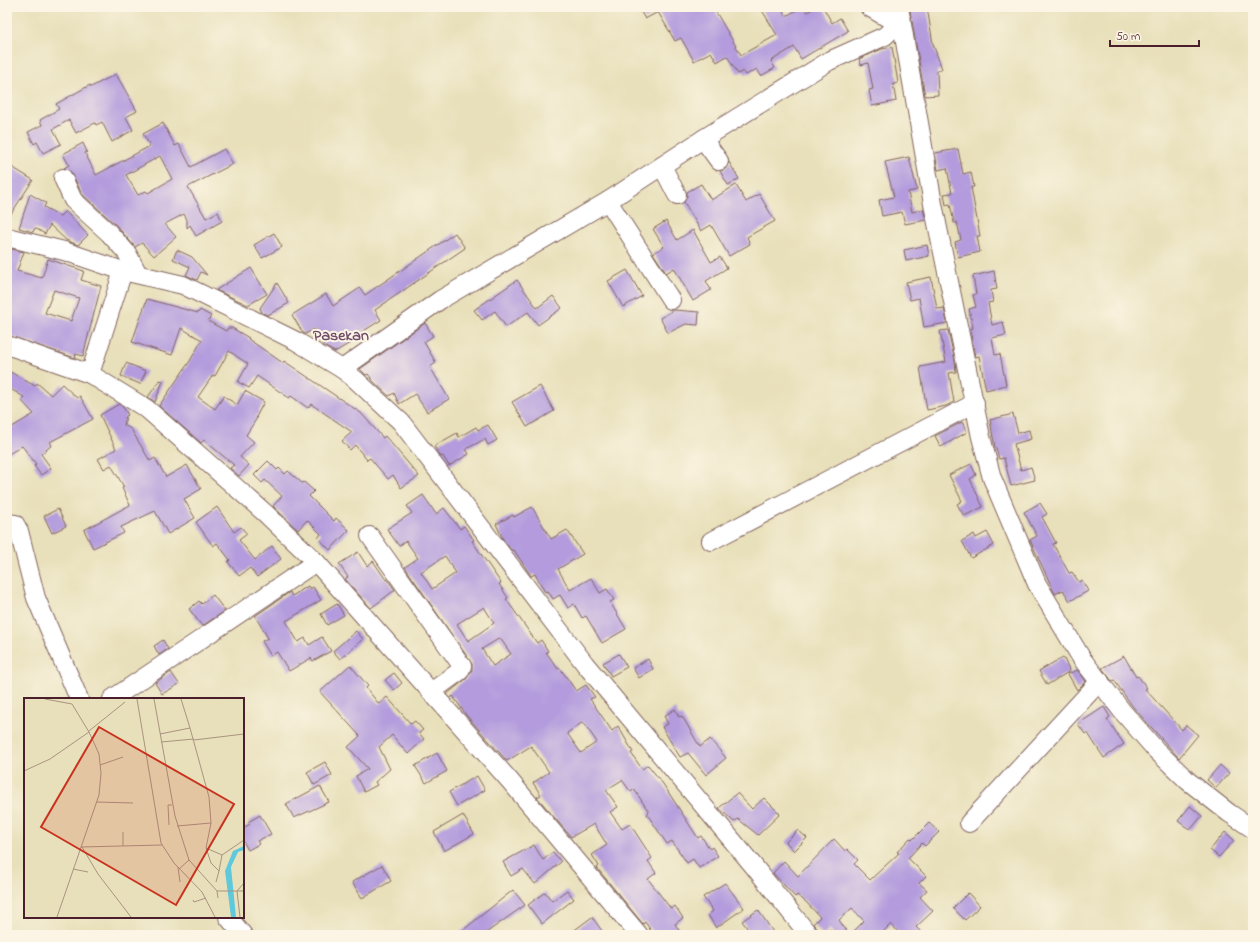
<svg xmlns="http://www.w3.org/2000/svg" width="1260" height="942" font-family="'Indie Flower',sans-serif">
  <rect width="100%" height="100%" fill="#fcf5e5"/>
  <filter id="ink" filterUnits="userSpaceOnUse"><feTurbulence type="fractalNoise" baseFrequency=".025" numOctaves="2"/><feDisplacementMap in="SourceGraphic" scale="8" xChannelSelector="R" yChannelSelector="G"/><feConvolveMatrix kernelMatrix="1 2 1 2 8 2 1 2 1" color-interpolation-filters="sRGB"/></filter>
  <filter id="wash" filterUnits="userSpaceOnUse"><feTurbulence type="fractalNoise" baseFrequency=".012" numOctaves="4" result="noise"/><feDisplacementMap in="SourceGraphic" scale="16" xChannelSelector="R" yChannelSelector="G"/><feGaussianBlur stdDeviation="0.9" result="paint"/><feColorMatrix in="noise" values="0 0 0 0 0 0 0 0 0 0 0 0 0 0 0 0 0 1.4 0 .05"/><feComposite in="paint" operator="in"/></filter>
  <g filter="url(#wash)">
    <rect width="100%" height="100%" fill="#e8e0ba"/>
    <g id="blocks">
      <g fill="#b39bdd" fill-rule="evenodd">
        <polygon points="638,7 713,7 741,55 777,35 760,7 781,7 786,16 802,7 807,12 816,7 823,7 832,23 840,18 848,31 801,59 794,47 771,61 775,68 761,76 757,69 746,75 743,71 738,74 727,56 717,62 711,52 694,61 681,38 675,41 658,12 645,19"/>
        <polygon points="915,7 927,7 933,44 942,69 937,71 938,95 925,96 910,10 915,9"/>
        <polygon points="892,47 898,83 893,84 896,101 872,106 869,90 873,89 868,63 861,65 859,59 882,49"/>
        <polygon points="116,74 137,111 126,117 133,130 112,142 102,122 96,125 95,123 76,133 69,120 53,129 61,144 43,153 37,142 34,144 28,132 42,125 40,120 59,109 56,104 90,85 91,87"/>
        <path d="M163,123L175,146L179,144L191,167L224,149L233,164L188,187L206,218L218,212L222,221L196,236L190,225L187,228V220L184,214L165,224L176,237L154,256L142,243L135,247L116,225L82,194L72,173L64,168L69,165L63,154L83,143L87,152L85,153L96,175L150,146L143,134ZM160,156L172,179L148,193L146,191L138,195L126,175Z"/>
        <polygon points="958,149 963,174 971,172 974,187 971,187 980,236 977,236 980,252 958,257 955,242 961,240 957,222 954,223 950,204 946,205 944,194 952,193 947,168 938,170 935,153"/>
        <polygon points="909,157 917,190 908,192 912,212 923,209 926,220 905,224 902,212 882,216 879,200 894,197 885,162"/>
        <polygon points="729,162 739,179 728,185 720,171 725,169"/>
        <polygon points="7,164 33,180 7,220"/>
        <polygon points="701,184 711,200 736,185 746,202 759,194 775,221 747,237 750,244 729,256 711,225 701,231 684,202 687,196 687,192"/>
        <polygon points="30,194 46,203 44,207 60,216 65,211 88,235 78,245 66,240 50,225 45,234 35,228 33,232 19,228"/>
        <polygon points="666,221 677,240 693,230 711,262 720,257 727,268 706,281 711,290 693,301 674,268 666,273 653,253 664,247 653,229"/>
        <polygon points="274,233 282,247 262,258 254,245"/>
        <polygon points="455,233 465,248 375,310 381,320 354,337 355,340 335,352 325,347 315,329 305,334 303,333 292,315 326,294 333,306 360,288 365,295"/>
        <polygon points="927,245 929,256 906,261 904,250"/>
        <path d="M12,249L24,252L17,271L42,278L48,259L84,271L81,280L101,286L83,356L76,354L75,358L7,335V250L11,251ZM54,290L79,298L71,321L45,313Z"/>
        <polygon points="177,250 192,257 207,275 201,272 197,280 186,275 190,267 173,259"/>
        <polygon points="251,268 267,294 248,305 216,290"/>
        <polygon points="627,270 642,296 623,307 608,281"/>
        <polygon points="994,271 997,289 991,290 993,302 988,303 992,325 1003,322 1006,335 992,338 995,355 1000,354 1006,385 986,390 979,356 975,357 970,329 973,328 969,309 976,307 973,295 976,294 973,276"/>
        <polygon points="931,277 937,309 944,308 947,323 924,327 919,298 910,300 906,282"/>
        <polygon points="517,280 537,308 553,296 562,308 538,325 528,312 506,327 495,311 482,320 474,310"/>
        <polygon points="277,283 289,303 268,315 262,313 260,308"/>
        <polygon points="147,299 198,313 200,310 211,316 208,321 226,331 228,328 232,328 249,338 248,339 283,363 284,361 361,413 383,438 385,436 419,476 401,488 393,475 388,479 370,458 367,460 355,445 350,450 342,441 352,432 311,404 308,408 291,396 289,398 257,376 249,388 238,382 248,364 229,351 215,376 213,375 198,397 215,409 224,396 237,405 245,391 264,402 256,417 257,418 246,435 254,442 240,457 249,465 239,476 230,468 234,465 204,440 201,443 159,406 190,361 202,340 181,328 172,355 132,342"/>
        <polygon points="674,310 699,312 698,325 686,324 668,333 660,318"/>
        <polygon points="425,323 433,336 424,342 436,363 430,367 449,399 427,412 415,394 399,404 394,393 389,396 373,381 368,374 366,375 360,369"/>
        <polygon points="948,330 955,361 956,372 949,373 954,402 946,406 927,410 920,367 946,362 940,331"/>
        <polygon points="126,363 146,371 140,384 121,376"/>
        <polygon points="7,370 35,386 37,383 51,395 62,384 77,398 80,396 93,419 50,442 52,445 41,454 51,468 41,475 34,466 36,464 22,446 7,455 7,430 34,414 21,400 24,397 7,387"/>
        <polygon points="160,380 163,381 155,402 148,397"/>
        <polygon points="540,386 554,411 527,427 512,402"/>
        <polygon points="119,404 123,407 128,415 126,416 124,425 131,429 150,461 155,458 166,477 187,465 201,489 184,499 195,518 168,534 155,511 121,527 124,533 93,548 84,530 130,505 122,488 124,487 111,465 104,469 98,459 116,449 100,415"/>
        <polygon points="1013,414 1018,433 1029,430 1031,439 1014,444 1021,470 1031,467 1035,480 1011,486 1004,458 999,459 996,448 995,448 990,420"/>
        <polygon points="962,422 967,432 941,447 935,436"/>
        <polygon points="488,425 497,440 488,445 485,439 466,449 469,454 449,466 443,456 441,457 434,446 457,433 459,437 476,427 478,430"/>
        <polygon points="268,461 277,470 279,468 285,474 288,471 302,483 304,482 314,491 309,496 334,521 336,518 349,530 330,550 318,538 321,534 307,520 298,530 273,506 282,496 265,480 262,483 254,475"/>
        <polygon points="971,464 976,475 970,479 983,507 964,516 957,504 962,501 949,475"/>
        <path d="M423,495L436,514L444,508L460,529L464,526L474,540L472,541L501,583L499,584L508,598L506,599L537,643L541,640L548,651L546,652L558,669L560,668L576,691L586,685L595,697L590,699L612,731L618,726L633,752L631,753L642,769L648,765L663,784L698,838L701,836L710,849L712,847L718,856L699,868L693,859L687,863L672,841L667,844L647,814L649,812L634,789L631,792L622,780L606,790L618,807L610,812L622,829L630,824L652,858L648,861L656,873L648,879L671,909L675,906L683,918L675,924L682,935H654L645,922L643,924L597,868L599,866L592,855L607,845L594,824L571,837L537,797L541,795L533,783L549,772L531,746L507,761L466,715L453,696L451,698L447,694L466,679L472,670V664L405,567L418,558L406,541L399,546L387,529L412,513L407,506ZM445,556L456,573L432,589L421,572ZM484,607L494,623L468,641L457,624ZM500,638L511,654L493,666L482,649ZM583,722L597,742L581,753L567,733Z"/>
        <polygon points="1040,503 1047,514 1042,517 1056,543 1053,544 1069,573 1072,572 1079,582 1082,580 1088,591 1070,601 1063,590 1055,594 1030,540 1037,536 1024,512"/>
        <polygon points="217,507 234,532 241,527 247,534 239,540 255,560 272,546 281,559 257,577 250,568 239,576 228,562 230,560 217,543 213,546 196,522"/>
        <polygon points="532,507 551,539 567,530 583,554 558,569 570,590 591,578 600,593 607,589 614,600 610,602 626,629 602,643 586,616 582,618 574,604 568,608 560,595 553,599 548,591 545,592 535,574 531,576 514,550 512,551 504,541 496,524 513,515 514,517"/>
        <polygon points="58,509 66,526 52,533 44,516"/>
        <polygon points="987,532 994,545 971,558 962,541 974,534 976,538"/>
        <polygon points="358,552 367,566 373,561 386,580 387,579 395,590 371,608 345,579 348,577 339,564"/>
        <polygon points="308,586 310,589 313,587 321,600 286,621 298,642 305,638 309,645 322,637 331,651 313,661 311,658 289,671 277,652 271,656 262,641 268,638 255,616 290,592 292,596"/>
        <polygon points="213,595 225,611 202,626 189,609 199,601 202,604"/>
        <polygon points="337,604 344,615 327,625 321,614"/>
        <polygon points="356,631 363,639 340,659 333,651"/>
        <polygon points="163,640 168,649 159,655 154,646"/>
        <polygon points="619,654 627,667 611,676 603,663"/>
        <polygon points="1124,656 1136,677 1138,676 1147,688 1145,689 1182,730 1186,725 1198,735 1179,758 1133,707 1114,680 1112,681 1102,668"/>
        <polygon points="1063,657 1070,671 1047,685 1039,671"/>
        <polygon points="648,659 653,669 639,678 633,668"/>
        <polygon points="350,665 368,686 366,688 379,704 387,697 411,724 415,721 423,730 419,733 424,739 408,754 392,735 379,747 390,769 375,782 377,785 364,792 356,776 368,769 348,747 360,736 320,692"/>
        <polygon points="1077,670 1086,681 1077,690 1068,674"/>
        <polygon points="171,672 179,684 162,694 155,683"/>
        <polygon points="394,673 402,683 394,690 385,680"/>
        <polygon points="1104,707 1110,717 1107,719 1124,744 1104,758 1087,732 1085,734 1078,724"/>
        <polygon points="675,709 679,717 682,716 700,747 710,739 726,758 706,775 688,753 680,757 662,727 668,724 664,716"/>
        <polygon points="437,753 447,771 426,783 415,766"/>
        <polygon points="325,762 332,775 314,785 307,772"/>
        <polygon points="1220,765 1229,773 1216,788 1207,780"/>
        <polygon points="477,776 485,790 457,806 449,792"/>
        <polygon points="320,786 329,802 294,818 286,804"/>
        <polygon points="737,793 752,809 764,798 780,814 758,835 738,819 734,822 719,808"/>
        <polygon points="1190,806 1202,816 1190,830 1178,821"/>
        <polygon points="260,815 271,834 257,841 259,844 248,850 243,841 243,828 250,824 248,822"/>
        <polygon points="463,815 474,834 444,851 434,832"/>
        <polygon points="929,823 939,832 925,846 922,843 908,858 926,876 919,883 927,890 920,897 933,911 916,927 924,935 901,935 891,924 880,935 850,935 864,921 852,908 839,920 849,935 834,935 830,929 823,935 813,924 820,917 806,902 797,895 795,897 773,873 784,861 798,876 834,839 845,851 847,849 858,860 854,864 870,880 899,853 897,852 910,838 912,840"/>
        <polygon points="798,830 807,838 794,851 786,842"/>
        <polygon points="1225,832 1234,840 1219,857 1210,850"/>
        <polygon points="534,845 543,860 553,852 561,862 535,884 523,869 511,876 503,862"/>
        <polygon points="382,865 391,881 362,898 352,882"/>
        <polygon points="725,883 744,908 716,928 708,915 713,911 703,897"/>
        <polygon points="513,890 525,905 483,935 457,935"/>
        <polygon points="567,890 574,899 542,924 528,905 545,892 552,901"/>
        <polygon points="968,893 980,906 965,920 953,908"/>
        <polygon points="758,910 767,923 775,935 752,935 742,921"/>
        <polygon points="592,917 605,935 568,935"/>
      </g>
    </g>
  </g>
  <g filter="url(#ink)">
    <use href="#blocks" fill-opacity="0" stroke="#81635d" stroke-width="1"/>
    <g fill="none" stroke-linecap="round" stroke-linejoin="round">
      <g stroke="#81635d" stroke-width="20">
        <g id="minor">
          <polyline points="869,7 898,24"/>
          <polyline points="899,7 933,204 981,437 992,478 1037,584 1082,659 1122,711 1156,750 1188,781 1229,813 1253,829"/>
          <polyline points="703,139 719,161"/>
          <polyline points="662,166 677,195"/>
          <polyline points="63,178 73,200 109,233 127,253 138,274"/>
          <polyline points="608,201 671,300"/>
          <polyline points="7,237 64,251 123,271 183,285 296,341 342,369 356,380 401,422 585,664 752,864 809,935"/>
          <polyline points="123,271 90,374 147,409 265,513 316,562 510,781 639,935"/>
          <polyline points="7,345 90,374"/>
          <polyline points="342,369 440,300 608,201 703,139 829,61 885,36 901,20"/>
          <polyline points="7,523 15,524 19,531 36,598 79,699"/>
          <polyline points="370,536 462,666 460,671 431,692"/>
          <polyline points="711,541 975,403"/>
          <polyline points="112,699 316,562"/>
          <polyline points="969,823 1100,681"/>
          <polyline points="228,917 243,935"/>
        </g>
      </g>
      <use href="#minor" stroke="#fff" stroke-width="18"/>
    </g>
  </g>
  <g text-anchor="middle" stroke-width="4" stroke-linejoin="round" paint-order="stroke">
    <g font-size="16" font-weight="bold" fill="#6f4a69" stroke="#fcf5e5">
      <text x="341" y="340">Pasekan</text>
    </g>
  </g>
  <g transform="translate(24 698)">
    <rect width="220" height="220" fill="#e8e0ba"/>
    <path d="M220,148V152L214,154L207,169L212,219H207L201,173L209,153Z" fill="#60c8db"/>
    <path fill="none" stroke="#a99381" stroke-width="1" d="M21,1L48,6L65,34M113,1L137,145L150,165L178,194L191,219M130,1L151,118L165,162L155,171M157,1L166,30M65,33L101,4M136,36L166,30L185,99L187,125L182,150L198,157M170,42L220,36M137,44L170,41M76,67L99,59M0,73L26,61L65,34L75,56L77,75L75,97L33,219M73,104L109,105M145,127L144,107H148M153,128L187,125M99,134V148M57,149L138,147M58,149L74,176L107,219M182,150L187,165L195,173L192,184M198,157L220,142M165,162L193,193L194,200M154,169L156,184M49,171L64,174M195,173L198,157M193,193H220M169,202L170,204L182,200M216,219L213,193L220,185"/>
    <path fill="#c8321e" fill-opacity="0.15" stroke="#c8321e" stroke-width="2" d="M75,29L210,106L152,207L17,129Z"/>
    <rect width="220" height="220" fill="none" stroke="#4a1f2b" stroke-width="2"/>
  </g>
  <rect width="1260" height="942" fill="none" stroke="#fcf5e5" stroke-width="24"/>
  <path d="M1110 40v6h89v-6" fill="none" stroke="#4a1f2b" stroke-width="2"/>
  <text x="1116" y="40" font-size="12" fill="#4a1f2b" stroke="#fcf5e5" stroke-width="3" paint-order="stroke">50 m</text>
</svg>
